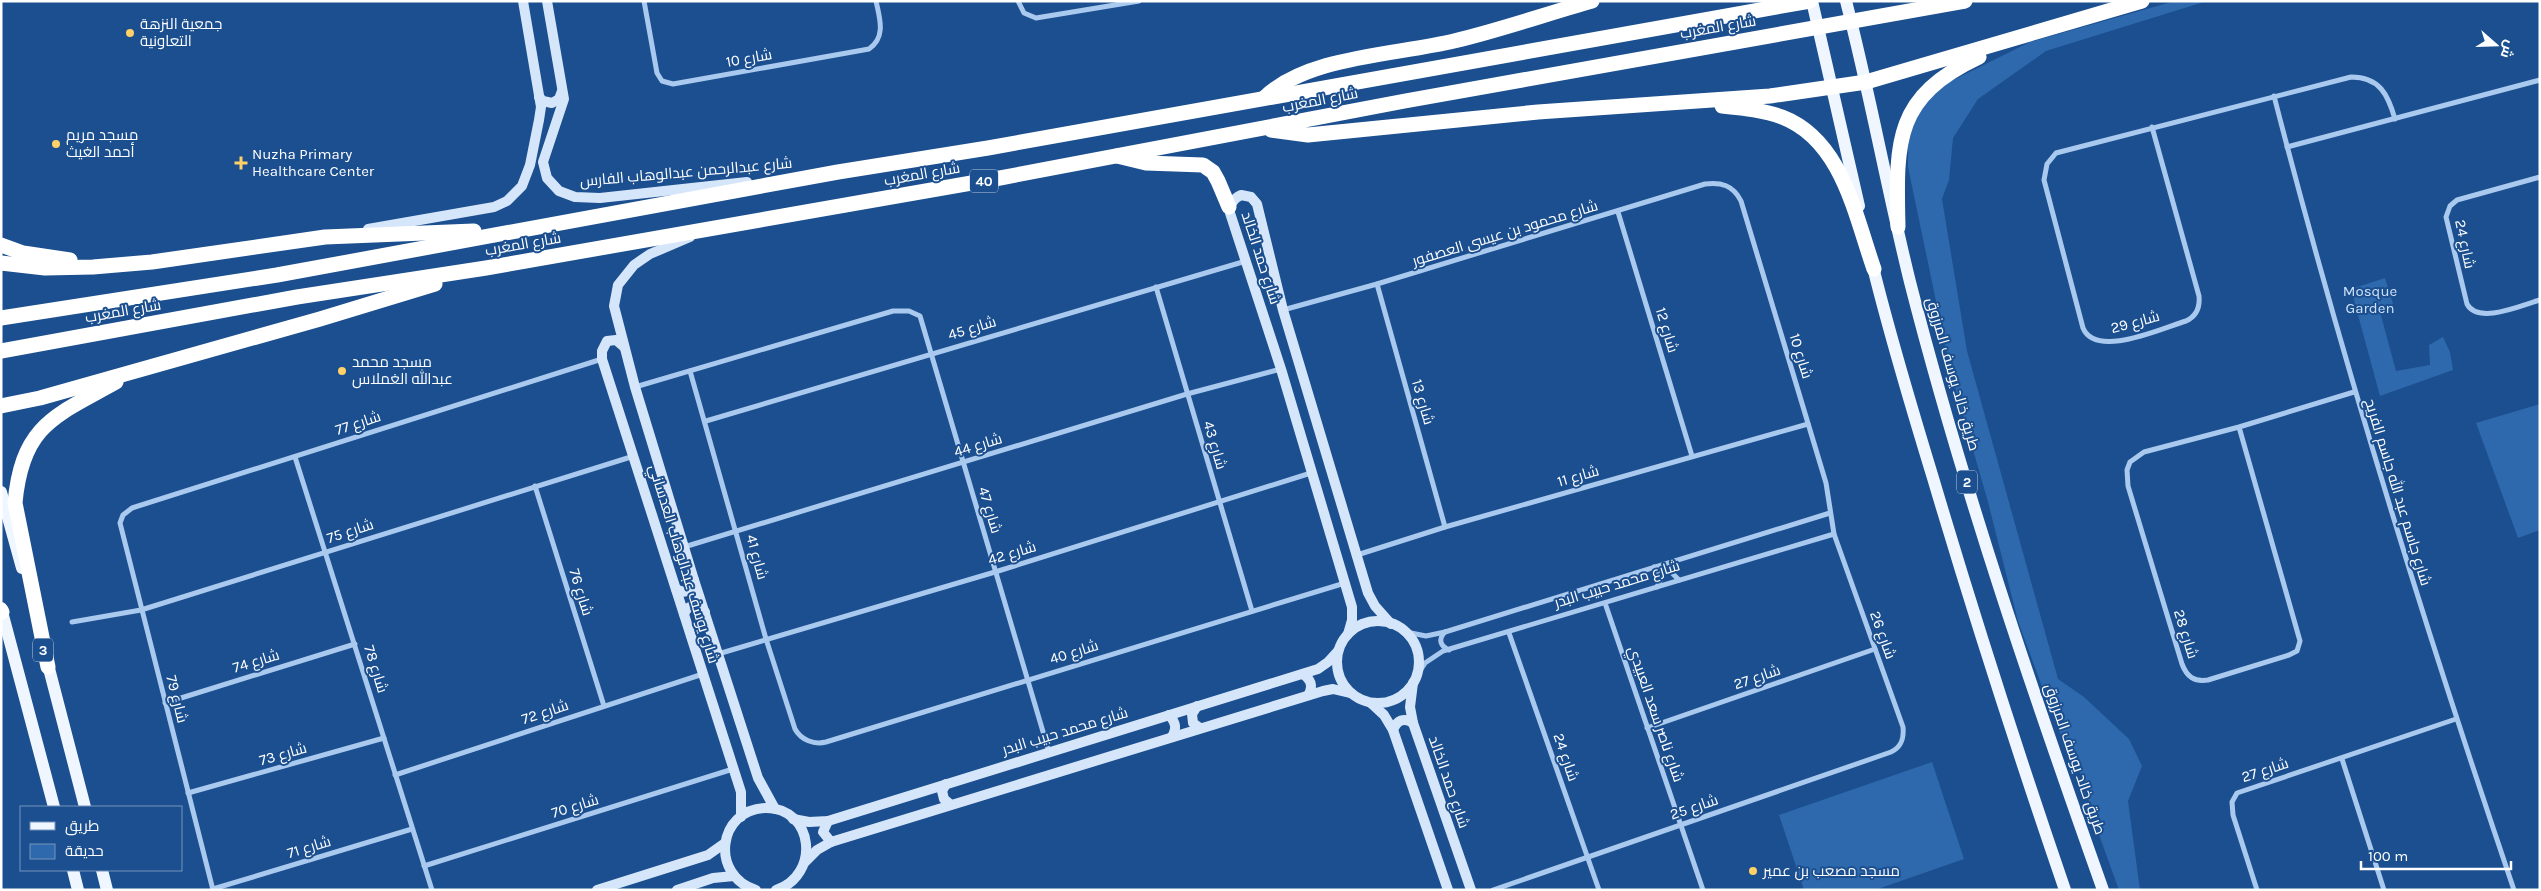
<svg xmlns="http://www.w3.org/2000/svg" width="2541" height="891" font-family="Karla,Cairo,sans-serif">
  <rect width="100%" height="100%" fill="#1b4f8f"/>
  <g fill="#2e69ad">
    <polygon points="2175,1 2207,1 2046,51 1978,99 1953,138 1949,180 1942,199 1967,351 2058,679 2084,697 2129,739 2142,766 2128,801 2140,890 2119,890 2098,832 2081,775 2056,725 2018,621 1988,502 1951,373 1908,167 1908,128 1923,95 2030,42"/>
    <polygon points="2385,278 2393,304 2380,312 2396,371 2430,365 2429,345 2443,337 2450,352 2453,370 2380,396 2351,289"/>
    <polygon points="2540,404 2540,530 2518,538 2476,423"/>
    <polygon points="1932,762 1964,859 1875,890 1804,890 1779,815"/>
  </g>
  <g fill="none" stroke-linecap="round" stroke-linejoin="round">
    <g stroke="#a9c9ee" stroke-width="5">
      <path d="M644,1L657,73L662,81L673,84L869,49C886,37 880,19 876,1"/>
      <polyline points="1018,1 1024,13 1036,18 1139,1"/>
      <path d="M2274,96C2343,364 2425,628 2514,890"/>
      <path d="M2152,127L2199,296C2200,307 2197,316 2186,321C2162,328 2096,359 2083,328L2044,180L2047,164L2056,153L2351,77C2380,77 2388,95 2395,119"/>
      <polyline points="2287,147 2540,80"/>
      <path d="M2540,177L2457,200L2450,206L2446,217L2467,304C2478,325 2522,305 2540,300"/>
      <polyline points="1618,212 1692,456"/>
      <polyline points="1377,284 1445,527"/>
      <polyline points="1156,287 1252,611"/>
      <path d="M1283,310L1377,284L1705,184C1721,182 1733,185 1741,201L1826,483L1834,534L1903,727C1904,738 1902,747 1891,752L1493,890"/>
      <path d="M690,371L766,639L795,729C801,740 814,745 826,742L1345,583"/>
      <polyline points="635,387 893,311 909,311 920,316 1049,752"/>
      <polyline points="706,421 1246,261"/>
      <path d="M2239,427L2300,641L2297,651L2289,655L2208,680C2194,682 2187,677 2182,664L2128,486L2127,470L2130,462L2144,452L2239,427L2354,392"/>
      <polyline points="295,457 432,890"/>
      <polyline points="535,486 604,706"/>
      <polyline points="684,547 1187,394 1281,369"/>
      <polyline points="1357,555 1445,527 1808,424"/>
      <polyline points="1674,561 1671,572 1679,580"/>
      <polyline points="1654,567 1662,576 1657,587"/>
      <polyline points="1605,603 1703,890"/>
      <polyline points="72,622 141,610 634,456"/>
      <polyline points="1406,632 1426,636 1445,632 1830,513"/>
      <path d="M1445,632C1438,639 1440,646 1449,650"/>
      <polyline points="1509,633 1599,890"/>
      <polyline points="718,654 995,572 1311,473"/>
      <polyline points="1417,675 1425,663 1443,651 1834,534"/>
      <polyline points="165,703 355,644"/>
      <polyline points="1647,728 1875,649"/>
      <polyline points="2342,759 2384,890"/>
      <polyline points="395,775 703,674"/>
      <polyline points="188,793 384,738"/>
      <polyline points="424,866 733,769"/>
      <polyline points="213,889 412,829"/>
      <polyline points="213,890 120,523 123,515 132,508 602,359"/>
      <polyline points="2257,890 2233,815 2232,802 2237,793 2456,719"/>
    </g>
    <g stroke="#d6e6fa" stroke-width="10">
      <polyline points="547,1 564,99 543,162 547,178 559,191 575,197 600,198 747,182"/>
      <polyline points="539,97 543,101 552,103 559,99 562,91"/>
      <polyline points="368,229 494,207 507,201 522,186 530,165 539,120 541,107 523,1"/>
      <polyline points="690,237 650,254 634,265 618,285 614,306 635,387 694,580 758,778 775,809"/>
      <polyline points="623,346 616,340 607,341 602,351 602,359 741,792 741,817"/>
      <path d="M676,589C685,595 693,590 694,580"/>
      <path d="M684,614C688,604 698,603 705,612"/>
      <circle cx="1378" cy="662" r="41"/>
      <path d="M1348,634L1352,620V607L1281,369L1230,213C1229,205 1233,199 1241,195L1251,197L1257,204L1283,310L1368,593L1375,606L1391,624"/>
      <path d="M1303,674C1311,680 1313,685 1309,694"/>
      <polyline points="1413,683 1410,707 1413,723 1471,890"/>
      <polyline points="1371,703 1384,715 1393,730 1448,890"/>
      <polyline points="1197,706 1192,714 1193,723 1200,728"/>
      <path d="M1169,715C1176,723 1177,728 1172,737"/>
      <path d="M1393,730C1397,720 1404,717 1413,723"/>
      <polyline points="946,784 942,791 944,799 950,804"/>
      <polyline points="793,819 809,822 828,821 1318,669 1328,662 1338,651"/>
      <polyline points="828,821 823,832 831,842"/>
      <polyline points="805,862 817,850 831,842 1323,691 1333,689 1350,693"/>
      <polyline points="597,890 708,855 725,843"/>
      <polyline points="677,890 713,878 734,876"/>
      <path d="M756,890C710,876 717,809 766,808C814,808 821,875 776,890"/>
    </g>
    <g stroke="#f0f6ff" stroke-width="12">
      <polyline points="1812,1 1859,206"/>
      <path d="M1846,1C1870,94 1887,189 1910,282C1963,489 2032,690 2103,890"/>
      <path d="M1871,259C1889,333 1911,406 1933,478C1974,616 2018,753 2065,890"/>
      <polyline points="1,492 22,568"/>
      <polyline points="1,608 54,807"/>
      <polyline points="46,657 85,807"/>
      <polyline points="73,870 78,890"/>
      <polyline points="102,870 107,890"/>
    </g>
    <g stroke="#fff" stroke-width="15">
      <path d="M1264,98C1307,56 1396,55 1454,41C1500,30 1546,14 1592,1"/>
      <path d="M1722,106C1742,108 1764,110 1782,117C1842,140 1855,215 1874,269"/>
      <polyline points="1271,130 1308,135 1538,112 1770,96 1866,82 2142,1"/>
      <polyline points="1117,156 1146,163 1203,165 1213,172 1218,181 1229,207"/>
      <path d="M1898,227C1896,141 1894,97 1979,57"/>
      <polyline points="1,245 23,253 70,260"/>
      <polyline points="1,263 45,268 93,267 152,262 325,237 474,231"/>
      <polyline points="1,318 277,275 838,172 988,148 1810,1"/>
      <polyline points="1,351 297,297 486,268 1000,178 1405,101 1965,1"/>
      <polyline points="1,406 40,398 320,319 435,284"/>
      <polyline points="1,610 2,612"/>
      <path d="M48,667L15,503C22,425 55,416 116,382"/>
    </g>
  </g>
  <g fill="#ffd166" stroke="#1b4f8f" stroke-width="2">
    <circle cx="130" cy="33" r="5"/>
    <circle cx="56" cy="144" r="5"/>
    <path d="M238.5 155.5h5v5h5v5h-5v5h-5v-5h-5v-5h5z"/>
    <circle cx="342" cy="371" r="5"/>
    <circle cx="1753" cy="871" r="5"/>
  </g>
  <g text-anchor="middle" stroke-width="4" stroke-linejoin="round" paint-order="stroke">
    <g fill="#1b4f8f" stroke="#bbcadd" stroke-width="1">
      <rect x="970" y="169.5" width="28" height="23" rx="4"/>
      <rect x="1957" y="470.5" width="20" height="23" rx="4"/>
      <rect x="33" y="638.5" width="20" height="23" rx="4"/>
    </g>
    <g font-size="14" font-weight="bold" fill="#fff">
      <text x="984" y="186">40</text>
      <text x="1967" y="487">2</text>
      <text x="43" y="655">3</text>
    </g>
    <g font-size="15" fill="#fff" stroke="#1b4f8f" text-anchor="start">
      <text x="140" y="29">جمعية النزهة<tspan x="140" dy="17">التعاونية</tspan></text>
      <text x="66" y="140">مسجد مريم<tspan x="66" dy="17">أحمد الغيث</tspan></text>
      <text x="252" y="159">Nuzha Primary<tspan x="252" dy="17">Healthcare Center</tspan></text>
      <text x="352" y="367">مسجد محمد<tspan x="352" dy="17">عبدالله الغملاس</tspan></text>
      <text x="1763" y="876">مسجد مصعب بن عمير</text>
    </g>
    <g font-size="15" fill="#fff" stroke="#1b4f8f">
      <text transform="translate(1718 27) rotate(-10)" y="5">شارع المغرب</text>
      <text transform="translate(749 58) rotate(-10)" y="5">شارع 10</text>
      <text transform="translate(1320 100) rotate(-11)" y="5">شارع المغرب</text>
      <text transform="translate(686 172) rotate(-5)" y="5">شارع عبدالرحمن عبدالوهاب الفارس</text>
      <text transform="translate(922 174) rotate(-10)" y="5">شارع المغرب</text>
      <text transform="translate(1505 233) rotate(-17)" y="5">شارع محمود بن عيسى العصفور</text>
      <text transform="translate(523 244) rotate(-10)" y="5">شارع المغرب</text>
      <text transform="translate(2465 244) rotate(78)" y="5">شارع 24</text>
      <text transform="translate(1261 258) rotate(72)" y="5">شارع حمد الخالد</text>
      <text transform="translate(123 311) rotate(-10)" y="5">شارع المغرب</text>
      <text transform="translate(2135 322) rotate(-15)" y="5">شارع 29</text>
      <text transform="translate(972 328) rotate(-17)" y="5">شارع 45</text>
      <text transform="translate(1667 330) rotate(73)" y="5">شارع 12</text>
      <text transform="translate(1801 356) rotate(73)" y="5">شارع 10</text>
      <text transform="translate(1953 374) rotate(74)" y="5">طريق خالد يوسف المرزوق</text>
      <text transform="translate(1423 402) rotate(74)" y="5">شارع 13</text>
      <text transform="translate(358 423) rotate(-18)" y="5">شارع 77</text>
      <text transform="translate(978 445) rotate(-17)" y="5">شارع 44</text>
      <text transform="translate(1215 445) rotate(74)" y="5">شارع 43</text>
      <text transform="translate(1578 476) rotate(-16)" y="5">شارع 11</text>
      <text transform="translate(2398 492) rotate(73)" y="5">شارع جاسم عبد الله جاسم الفريح</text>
      <text transform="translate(990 510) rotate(73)" y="5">شارع 47</text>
      <text transform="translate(350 531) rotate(-18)" y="5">شارع 75</text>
      <text transform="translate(1012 553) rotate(-17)" y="5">شارع 42</text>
      <text transform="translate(757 557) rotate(75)" y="5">شارع 41</text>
      <text transform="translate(684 564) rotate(73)" y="5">شارع يوسف عبدالوهاب العدساني</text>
      <text transform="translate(1617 584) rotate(-17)" y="5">شارع محمد حبيب البدر</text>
      <text transform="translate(581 592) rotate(73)" y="5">شارع 76</text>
      <text transform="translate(2186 634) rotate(73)" y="5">شارع 28</text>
      <text transform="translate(1883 635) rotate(70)" y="5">شارع 26</text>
      <text transform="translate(1074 652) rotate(-17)" y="5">شارع 40</text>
      <text transform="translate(256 661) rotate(-17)" y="5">شارع 74</text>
      <text transform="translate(376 669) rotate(73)" y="5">شارع 78</text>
      <text transform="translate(1757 677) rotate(-19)" y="5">شارع 27</text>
      <text transform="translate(177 699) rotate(76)" y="5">شارع 79</text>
      <text transform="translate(545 712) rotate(-18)" y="5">شارع 72</text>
      <text transform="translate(1656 714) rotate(71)" y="5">شارع ناصر سعد العبيدي</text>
      <text transform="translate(1065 731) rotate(-17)" y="5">شارع محمد حبيب البدر</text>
      <text transform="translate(283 754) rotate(-16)" y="5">شارع 73</text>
      <text transform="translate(1566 757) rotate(71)" y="5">شارع 24</text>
      <text transform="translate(2075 759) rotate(71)" y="5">طريق خالد يوسف المرزوق</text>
      <text transform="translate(2265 770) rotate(-18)" y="5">شارع 27</text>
      <text transform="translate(1449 782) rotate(71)" y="5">شارع حمد الخالد</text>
      <text transform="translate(575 806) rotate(-17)" y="5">شارع 70</text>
      <text transform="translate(1694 807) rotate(-19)" y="5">شارع 25</text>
      <text transform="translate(309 847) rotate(-17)" y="5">شارع 71</text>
    </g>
    <g font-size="15" fill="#cfe3fa" stroke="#1b4f8f">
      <text x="2370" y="296">Mosque<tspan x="2370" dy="17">Garden</tspan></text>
    </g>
  </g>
  <rect width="2541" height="891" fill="none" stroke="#ffffff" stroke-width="5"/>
  <rect x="20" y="806" width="162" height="65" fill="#1b4f8f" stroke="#7695bc"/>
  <rect x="30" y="822" width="25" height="8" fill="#f0f6ff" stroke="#7695bc"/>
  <text x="65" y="831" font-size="15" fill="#ffffff">طريق</text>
  <rect x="30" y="844" width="25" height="15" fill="#2e69ad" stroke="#7695bc"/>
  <text x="65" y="856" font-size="15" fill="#ffffff">حديقة</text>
  <g transform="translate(2496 45) rotate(110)" stroke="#1b4f8f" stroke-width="4" paint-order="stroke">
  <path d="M0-4L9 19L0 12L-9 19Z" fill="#ffffff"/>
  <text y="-8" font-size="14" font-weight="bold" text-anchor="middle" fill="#ffffff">ش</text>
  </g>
  <path d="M2361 861v8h150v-8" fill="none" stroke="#ffffff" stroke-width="2.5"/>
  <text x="2368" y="861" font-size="15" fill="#ffffff" stroke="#1b4f8f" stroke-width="4" paint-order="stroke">100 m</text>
</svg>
